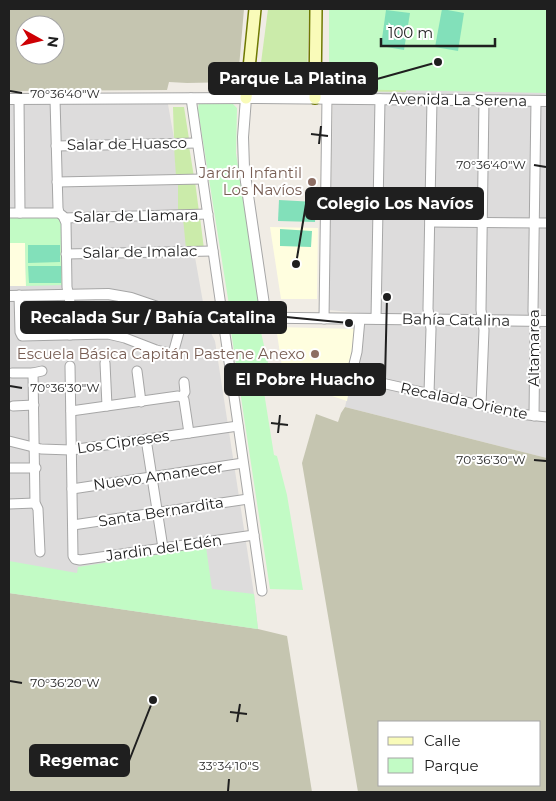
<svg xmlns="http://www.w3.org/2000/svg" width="556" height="801" font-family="Montserrat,sans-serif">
  <rect width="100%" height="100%" fill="#f0ece5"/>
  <g fill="#dddcdc">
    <polygon points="547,9 547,458 345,407 357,355 361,313 329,310 333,89"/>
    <polygon points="166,93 207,325 215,341 254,594 258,629 9,593 9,94"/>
  </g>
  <g fill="#fffedf">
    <polygon points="270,227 318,228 317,299 281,299"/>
    <polygon points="9,243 25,243 26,286 9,286"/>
    <polygon points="276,327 355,329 347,378 351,379 347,401 284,380"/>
  </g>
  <g fill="#c5c5b0" fill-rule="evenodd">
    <path d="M9,9H244L238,79L235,82L187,83L169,82L167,90L9,91ZM25,25H55V55H25Z"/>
    <path d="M345,407L547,458V792H358L302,463L316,414L338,422L341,413ZM380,722H540V785H380Z"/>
    <polygon points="9,593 258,629 287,636 312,792 9,792"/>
  </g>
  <g fill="#cbebaa">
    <polygon points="268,9 309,9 307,83 304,87 298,90 271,89 260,83 259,78"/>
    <polygon points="324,64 335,64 407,81 406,92 336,91 329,89 323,86"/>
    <polygon points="173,107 184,107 189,139 174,140"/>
    <polygon points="174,146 189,146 194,177 176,177"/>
    <polygon points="195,181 199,212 178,212 178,183"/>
    <polygon points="200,217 204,249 186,249 183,218"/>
  </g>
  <g fill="#c2fbc5">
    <polygon points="329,9 547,9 547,93 333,89 329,84"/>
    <polygon points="199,102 232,103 237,108 236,153 259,305 255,311 235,310 229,305 198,110"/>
    <polygon points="58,215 62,220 63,285 26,286 25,243 9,243 9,216"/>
    <polygon points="235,325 260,328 268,363 260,367 274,455 277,456 287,495 303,590 270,589 231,331"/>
    <polygon points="206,547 212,589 254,594 258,629 9,593 9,561 77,573 78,567"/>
  </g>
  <g fill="#82e0ba">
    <polygon points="442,9 464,13 458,51 435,47"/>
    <polygon points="386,10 410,13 404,50 381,46"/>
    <polygon points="279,200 316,202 315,222 278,221"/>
    <polygon points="280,229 312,231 311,247 280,246"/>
    <polygon points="28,245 60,245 60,262 28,263"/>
    <polygon points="28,266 61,266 61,283 29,283"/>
  </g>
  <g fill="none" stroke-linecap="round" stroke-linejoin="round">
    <g stroke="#a6a6a6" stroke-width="11">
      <g id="minor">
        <polyline points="191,98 262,591"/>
        <polyline points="19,99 20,213"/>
        <polyline points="55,99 58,208 59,213"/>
        <polyline points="56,146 197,143"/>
        <polyline points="57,182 203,179"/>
        <polyline points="326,196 430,197"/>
        <polyline points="9,213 59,213 63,216"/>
        <polyline points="64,218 208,214"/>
        <polyline points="64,218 66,223 67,287 70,302 70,335"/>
        <polyline points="430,222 547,223"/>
        <polyline points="66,254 213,251"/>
        <polyline points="19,295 20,332 22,336 108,334 125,338 156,350 169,353 172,353 174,350 184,314"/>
        <polyline points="324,319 327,98"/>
        <polyline points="360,319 357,352 352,372 353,375 355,377 519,414 547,417"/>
        <polyline points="376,319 380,99"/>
        <polyline points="105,363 107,406"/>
        <polyline points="70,366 73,556 75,559 80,560 254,535"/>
        <polyline points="137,371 141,402"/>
        <polyline points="12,373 33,373 42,371"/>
        <polyline points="33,373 35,503 38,509 40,552"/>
        <polyline points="184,382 185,392 182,397 184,400 189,433"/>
        <polyline points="429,393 431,329 428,309 432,100"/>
        <polyline points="481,405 484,330 481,310 484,100"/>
        <polyline points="13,406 34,405"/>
        <polyline points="71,411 178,396 182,397"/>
        <polyline points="534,416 535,330 533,311 536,101"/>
        <polyline points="146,439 163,548"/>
        <polyline points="9,441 41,449 71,450 238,426"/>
        <polyline points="9,468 36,468"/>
        <polyline points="72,489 243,463"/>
        <polyline points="9,504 35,503"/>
        <polyline points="73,525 248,499"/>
      </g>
    </g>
    <g stroke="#a6a6a6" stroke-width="12">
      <g id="tertiary">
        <polyline points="246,98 243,137 244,168 266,318"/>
        <polyline points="9,99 257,98 547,101"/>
        <polyline points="9,296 108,294 131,298 175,313 222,317 547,321"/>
      </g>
    </g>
    <g stroke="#6f7a03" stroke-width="14">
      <g id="secondary">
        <polyline points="246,98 255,9"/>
        <polyline points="315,98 316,9"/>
      </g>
    </g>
    <use href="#minor" stroke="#fff" stroke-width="9"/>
    <use href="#tertiary" stroke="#fff" stroke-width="10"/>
    <use href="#secondary" stroke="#f9fbb9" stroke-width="11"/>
  </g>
  <path fill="none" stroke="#1f1f1f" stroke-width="2" d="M10,91L22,93M311,134L328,136M319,144L321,126M534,165L546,167M10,386L22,388M271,423L288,425M278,433L280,415M534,460L546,461M10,681L22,683M230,712L247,714M237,722L240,704M228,791L229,779"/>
  <g fill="#8d6e63" stroke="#fff" stroke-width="2">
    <circle cx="312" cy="182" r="5"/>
    <circle cx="315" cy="354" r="5"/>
  </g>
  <g text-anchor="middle" stroke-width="4" stroke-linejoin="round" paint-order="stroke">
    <g font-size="15" fill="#1f1f1f" stroke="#fff">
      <text transform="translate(458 100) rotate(1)" y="5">Avenida La Serena</text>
      <text transform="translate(127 144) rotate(-1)" y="5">Salar de Huasco</text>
      <text transform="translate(136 216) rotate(-1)" y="5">Salar de Llamara</text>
      <text transform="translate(140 252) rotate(-1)" y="5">Salar de Imalac</text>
      <text transform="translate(456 320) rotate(1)" y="5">Bahía Catalina</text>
      <text transform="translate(534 348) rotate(-90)" y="5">Altamarea</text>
      <text transform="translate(464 401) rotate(12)" y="5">Recalada Oriente</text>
      <text transform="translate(123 442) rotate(-8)" y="5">Los Cipreses</text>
      <text transform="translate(158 476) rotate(-8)" y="5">Nuevo Amanecer</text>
      <text transform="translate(161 512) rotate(-9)" y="5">Santa Bernardita</text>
      <text transform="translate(164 548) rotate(-8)" y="5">Jardin del Edén</text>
    </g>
    <g font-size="15" fill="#785e54" stroke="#fff" text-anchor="end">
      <text x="302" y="178">Jardín Infantil<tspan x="302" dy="17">Los Navíos</tspan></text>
      <text x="305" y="359">Escuela Básica Capitán Pastene Anexo</text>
    </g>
  </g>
  <g font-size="12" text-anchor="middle" fill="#1f1f1f" stroke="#fff" stroke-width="4" stroke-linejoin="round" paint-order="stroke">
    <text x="65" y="98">70°36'40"W</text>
    <text x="491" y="169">70°36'40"W</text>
    <text x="65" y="392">70°36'30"W</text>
    <text x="491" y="464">70°36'30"W</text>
    <text x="65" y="687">70°36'20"W</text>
    <text x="229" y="770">33°34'10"S</text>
  </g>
  <path fill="none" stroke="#1f1f1f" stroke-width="2" d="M438 62L377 79M296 264L306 204M349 323L286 317M387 297L385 379M153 700L129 761"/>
  <g fill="#1f1f1f" stroke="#fff" stroke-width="2">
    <circle cx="438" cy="62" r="5"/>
    <circle cx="296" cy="264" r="5"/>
    <circle cx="349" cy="323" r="5"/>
    <circle cx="387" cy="297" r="5"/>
    <circle cx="153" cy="700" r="5"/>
  </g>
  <g fill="#1f1f1f" stroke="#1f1f1f" stroke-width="2">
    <rect x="209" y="63" width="168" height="31" rx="5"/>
    <rect x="306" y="188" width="177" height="31" rx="5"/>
    <rect x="21" y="302" width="265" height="31" rx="5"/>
    <rect x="225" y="364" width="160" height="31" rx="5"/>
    <rect x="30" y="745" width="99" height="31" rx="5"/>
  </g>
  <g font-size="16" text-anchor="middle" font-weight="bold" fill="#fff">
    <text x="293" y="84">Parque La Platina</text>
    <text x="395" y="209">Colegio Los Navíos</text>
    <text x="153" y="323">Recalada Sur / Bahía Catalina</text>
    <text x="305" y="385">El Pobre Huacho</text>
    <text x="79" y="766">Regemac</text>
  </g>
  <rect width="556" height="801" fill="none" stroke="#1f1f1f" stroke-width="20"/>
  <rect x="378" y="721" width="162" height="65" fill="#ffffff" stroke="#a5a5a5"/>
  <rect x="388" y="737" width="25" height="8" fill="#f9fbb9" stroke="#a5a5a5"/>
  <text x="424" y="746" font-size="15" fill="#1f1f1f">Calle</text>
  <rect x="388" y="758" width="25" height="15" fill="#c2fbc5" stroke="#a5a5a5"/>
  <text x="424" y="771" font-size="15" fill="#1f1f1f">Parque</text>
  <g transform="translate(40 40) rotate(98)"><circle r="24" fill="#ffffff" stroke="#a5a5a5"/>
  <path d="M0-4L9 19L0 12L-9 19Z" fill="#ce0004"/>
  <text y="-8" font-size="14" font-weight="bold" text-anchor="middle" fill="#1f1f1f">N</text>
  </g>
  <path d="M381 38v8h114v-8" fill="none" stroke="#1f1f1f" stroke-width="2.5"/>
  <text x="388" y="38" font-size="15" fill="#1f1f1f" stroke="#ffffff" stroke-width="4" paint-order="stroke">100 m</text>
</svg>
